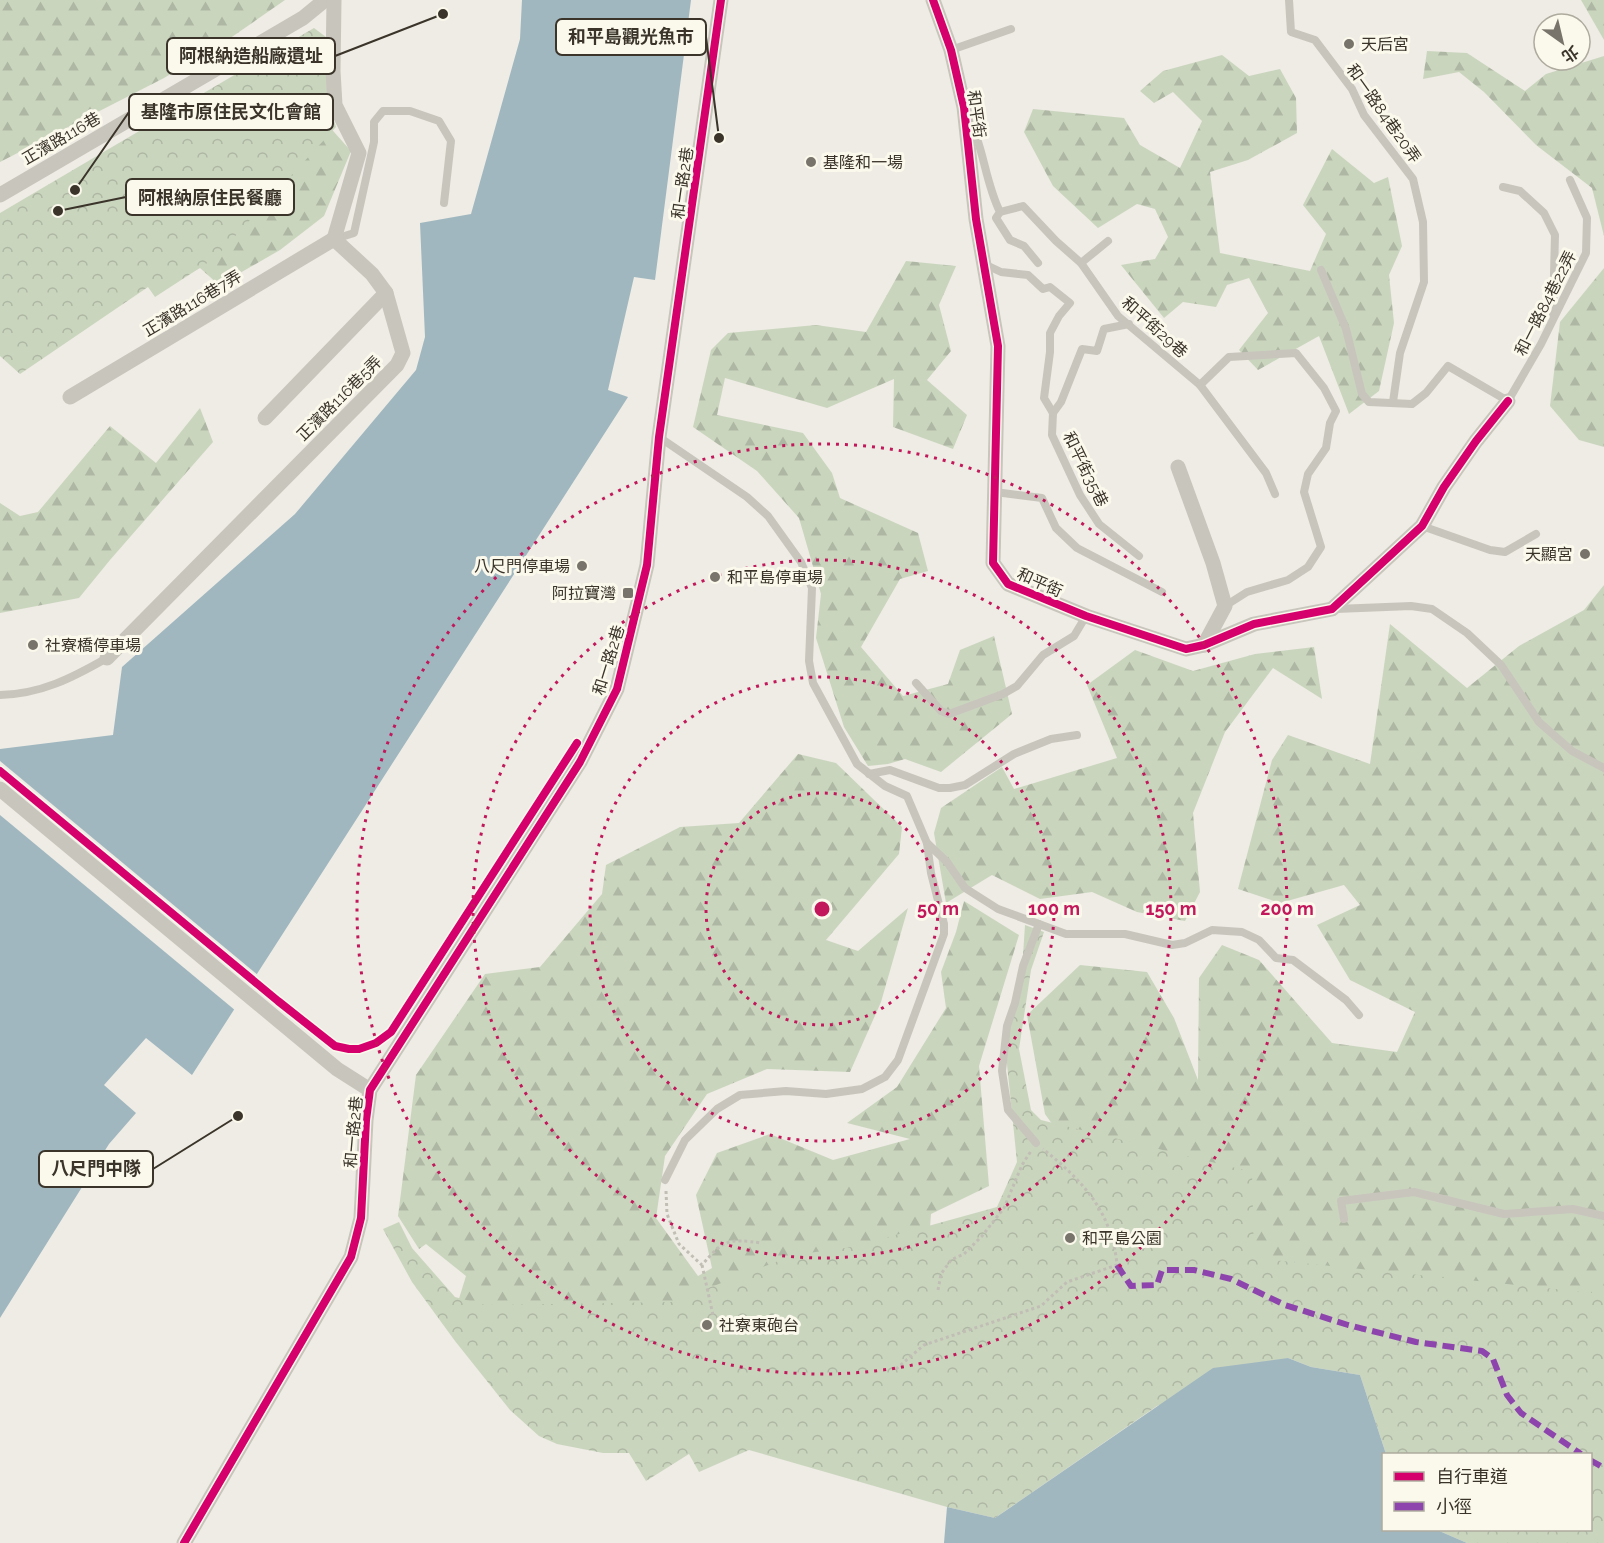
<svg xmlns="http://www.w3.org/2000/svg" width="1604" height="1543" font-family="Raleway,'Noto Sans TC',sans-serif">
  <defs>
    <pattern id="forest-firs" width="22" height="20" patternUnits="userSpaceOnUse" patternTransform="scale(1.5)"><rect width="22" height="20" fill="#cad5be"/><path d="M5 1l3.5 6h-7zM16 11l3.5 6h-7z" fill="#aeb7a3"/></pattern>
    <pattern id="park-crowns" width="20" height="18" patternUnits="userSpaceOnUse" patternTransform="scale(1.5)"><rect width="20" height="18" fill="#cad5be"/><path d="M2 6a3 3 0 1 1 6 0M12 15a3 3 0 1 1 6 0" fill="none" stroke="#aeb7a3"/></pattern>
  </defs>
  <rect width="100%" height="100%" fill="#eeece4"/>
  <g fill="url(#forest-firs)">
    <polygon points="0,0 285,0 226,41 164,78 0,162"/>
    <polygon points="1581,0 1604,0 1604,40"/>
    <polygon points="1427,51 1467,53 1525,91 1546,74 1604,56 1604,236 1592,188 1536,145 1484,92 1459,72 1423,79"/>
    <polygon points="1222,55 1249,76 1280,69 1296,98 1297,133 1248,160 1210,172 1220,253 1310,271 1326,234 1303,205 1332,149 1374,183 1388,177 1402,246 1389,275 1394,323 1379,391 1349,414 1319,336 1258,370 1239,350 1268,313 1249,278 1227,285 1216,307 1183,302 1164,318 1121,265 1155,259 1168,237 1155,209 1137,204 1098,228 1053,186 1024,132 1033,109 1124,118 1140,145 1180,168 1202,121 1173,92 1154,103 1140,91 1163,71"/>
    <polygon points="326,123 351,151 324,216 280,250 219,285 200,268 158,291 149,283"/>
    <polygon points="906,261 956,266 939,305 951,351 927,380 967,415 953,449 893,427 894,379 827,408 725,378 717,415 803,433 832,473 840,498 918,533 928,571 900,579 861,647 903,696 948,684 960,650 994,636 1012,714 941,772 905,759 888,764 868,766 844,727 816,638 821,594 799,518 757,471 693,427 711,350 728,333 816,325 866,332"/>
    <polygon points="1604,268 1604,447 1579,440 1550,406 1560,322"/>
    <polygon points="200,408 213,442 110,560 79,598 0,613 0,503 20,516 38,512 110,426 156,463"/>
    <polygon points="1604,585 1604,1341 1131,1235 1045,1114 1027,1015 1080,965 1147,972 1174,1018 1198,1080 1199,978 1222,945 1259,960 1332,1043 1397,1052 1415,1012 1350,980 1317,925 1360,905 1344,885 1280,903 1238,889 1272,760 1288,735 1370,764 1390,624 1467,688 1519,646 1584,610"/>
    <polygon points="1314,647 1322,699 1273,668 1225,732 1193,813 1200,892 1185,921 1137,912 1092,892 1040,899 992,875 946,903 934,833 941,808 1002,767 1014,789 1117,758 1087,685 1135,650 1193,671 1255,654"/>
    <polygon points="798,754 836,763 902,827 899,854 826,940 858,951 908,908 881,1002 850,1072 767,1069 707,1094 665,1156 656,1218 698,1276 712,1268 696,1195 717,1153 770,1134 833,1160 910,1139 847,1123 897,1087 946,1008 941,972 956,932 964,901 1019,935 979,1066 989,1186 931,1214 924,1310 453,1318 466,1276 426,1244 419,1249 398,1216 416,1075 485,974 540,967 602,894 606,865 680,827 739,823"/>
  </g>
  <g fill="url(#park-crowns)">
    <polygon points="314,28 326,37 329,103 336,127 215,258 155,297 148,287 20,374 0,356 0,213"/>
    <polygon points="1025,925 1044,932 1031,970 1019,1049 1031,1110 1041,1120 1252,1172 1254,1258 1604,1294 1604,1543 1467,1543 1437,1530 1590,1530 1590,1454 1386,1454 1360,1375 1311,1367 1288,1358 1157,1406 995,1518 947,1507 749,1450 699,1472 689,1454 646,1481 629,1453 603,1453 557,1444 539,1436 510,1410 455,1341 412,1282 383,1229 399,1222 412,1248 455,1297 485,1305 672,1302 794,1255 852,1247 997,1207 1017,1162 1004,1035 1023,955"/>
  </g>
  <g fill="#a0b7c0">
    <polygon points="522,0 691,0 655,280 634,277 608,390 628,397 192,1075 146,1038 104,1085 136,1113 109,1144 0,1318 0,749 113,735 122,667 295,514 416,370 425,337 420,223 471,214 520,39"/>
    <polygon points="1288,1358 1311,1367 1360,1375 1386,1454 1384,1454 1384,1530 1437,1530 1467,1543 944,1543 947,1507 995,1518 1213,1368"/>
  </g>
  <polygon fill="#eeece4" points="0,761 259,976 236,1011 0,815"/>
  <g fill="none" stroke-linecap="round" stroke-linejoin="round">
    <g stroke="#c1beb5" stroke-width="3" stroke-dasharray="3 3" stroke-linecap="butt">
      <path d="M666,1191L667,1214L679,1244L702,1265C725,1238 728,1239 762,1243"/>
      <polyline points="702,1265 713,1315"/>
      <polyline points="938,1290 941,1274 951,1260 964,1254 982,1236 1004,1208 1022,1165 1031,1151"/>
      <path d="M896,1369L924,1345L1041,1306L1067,1282L1117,1265C1112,1212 1083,1181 1043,1149"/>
    </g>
    <g stroke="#c8c5bd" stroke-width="8">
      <polyline points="1289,0 1291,32 1315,40 1352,89 1364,115 1413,179 1423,222 1424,282 1400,353 1393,402"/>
      <polyline points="951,50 1011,29"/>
      <path d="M969,118C984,148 985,182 1000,212L996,218L1010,240L1024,246L1038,263"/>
      <polyline points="1503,187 1520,191 1544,213 1555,235 1553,314"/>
      <polyline points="1000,212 1023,206 1056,241 1081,263 1118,316 1200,385 1266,473 1275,494"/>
      <polyline points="335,239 354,233 374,142 374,122 383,111 410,111 439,121 451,141 444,203"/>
      <polyline points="1081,263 1108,241"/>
      <polyline points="984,264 1001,272 1028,275 1043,289 1050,287 1070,303 1059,316 1050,333 1050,352 1044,398 1053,413 1052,435 1080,495 1099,524 1139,556"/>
      <polyline points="1321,270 1346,329 1362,394 1369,402 1412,404 1426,393 1448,366 1508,401 1541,344 1586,253 1587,218 1570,180"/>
      <polyline points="1200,385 1229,357 1296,353 1324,388 1336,411 1330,423 1326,448 1308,474 1304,492 1321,547 1308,567 1288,580 1247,592 1225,606"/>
      <polyline points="1053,413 1061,402 1082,349 1097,351 1104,329 1129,324"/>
      <polyline points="659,437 747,497 768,516 801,562 812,588 809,661 813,683 857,764 885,786 907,796 927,843 931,873 944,924 944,934 898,1060 885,1077 862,1089 826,1094 786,1091 740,1095 717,1109 685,1140 665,1180"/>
      <polyline points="995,492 1042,498 1056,528 1077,548 1162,592"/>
      <polyline points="1422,526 1490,550 1505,552 1536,534"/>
      <polyline points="1336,609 1411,606 1432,609 1467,633 1501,665 1539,722 1572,751 1604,768"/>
      <polyline points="916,683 941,711 949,714 1003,694 1017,686 1043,655 1074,636 1086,616"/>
      <path d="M0,695C41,694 72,678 107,658"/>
      <polyline points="869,774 890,770 939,788 950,788 965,785 1014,754 1051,739 1077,735"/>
      <polyline points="927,843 947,862 965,888 998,909 1066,934 1125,934 1172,945 1185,943 1212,930 1242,932 1259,940 1276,958 1293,960 1346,1000 1359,1015"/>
      <polyline points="1036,1143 1008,1110 1002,1071 1007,1026 1015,1003 1023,966 1039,924"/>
      <polyline points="1344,1219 1341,1201 1414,1192 1504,1214 1573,1209 1604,1216"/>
    </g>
    <g stroke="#c8c5bd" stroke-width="15">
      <polyline points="933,0 951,50 964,107 976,219 998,346 993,563 1008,584 1086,616 1186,649 1204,645 1254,624 1332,609 1422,526 1444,487 1476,441 1508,401"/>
      <polyline points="0,195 303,18 325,0"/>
      <polyline points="70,397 334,239"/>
      <polyline points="265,418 386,293"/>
      <polyline points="1178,467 1213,563 1225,606 1204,645"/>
      <polyline points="107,658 397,365 403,353 386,293 372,274 334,239 359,153 335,105 333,71 334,0"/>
      <polyline points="0,789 337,1069 370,1090"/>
      <polyline points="184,1543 351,1257 361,1218 366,1120 370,1090 580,762 617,689 647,565 659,437 721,0"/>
    </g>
    <g stroke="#8e44ad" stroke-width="6" stroke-dasharray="12 6" stroke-linecap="butt">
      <polyline points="1117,1265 1131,1286 1157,1285 1162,1270 1194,1270 1231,1279 1285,1305 1348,1325 1416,1342 1482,1351 1493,1359 1507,1395 1521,1413 1581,1454"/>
      <polyline points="1590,1460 1604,1468"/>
    </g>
    <g stroke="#fbf8ec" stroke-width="11">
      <g id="cycleway">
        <polyline points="933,0 951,50 964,107 976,219 998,346 993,563 1008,584 1086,616 1186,649 1204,645 1254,624 1332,609 1422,526 1444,487 1476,441 1508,401"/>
        <polyline points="0,771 278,1001 335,1046 349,1049 359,1049 376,1043 391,1032 577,743"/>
        <polyline points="184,1543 351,1257 361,1218 366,1120 370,1090 580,762 617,689 647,565 659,437 721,0"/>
      </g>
    </g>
    <use href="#cycleway" stroke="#d6006c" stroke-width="8"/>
  </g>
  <g fill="none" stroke="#c2185b" stroke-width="3" stroke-dasharray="3 6">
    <circle cx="822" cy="909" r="116"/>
    <circle cx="822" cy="909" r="232"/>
    <circle cx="822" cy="909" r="349"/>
    <circle cx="822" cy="909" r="465"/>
  </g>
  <g fill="#79746b" stroke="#fbf8ec" stroke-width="2">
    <circle cx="1349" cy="44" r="6"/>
    <circle cx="811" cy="162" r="6"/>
    <circle cx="1585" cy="554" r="6"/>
    <circle cx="582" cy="566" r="6"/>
    <circle cx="715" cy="577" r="6"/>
    <rect x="622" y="587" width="12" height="12" rx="3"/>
    <circle cx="33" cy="645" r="6"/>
    <circle cx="1070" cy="1238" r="6"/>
    <circle cx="707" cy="1325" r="6"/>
  </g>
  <g text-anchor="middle" stroke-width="6" stroke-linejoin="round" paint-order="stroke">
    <g font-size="16" fill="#3a342a" stroke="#fbf8ec" text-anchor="start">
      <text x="1361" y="50">天后宮</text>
      <text x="823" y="168">基隆和一場</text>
      <text x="1573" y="560" text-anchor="end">天顯宮</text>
      <text x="570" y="572" text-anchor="end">八尺門停車場</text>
      <text x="727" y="583">和平島停車場</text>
      <text x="616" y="599" text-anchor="end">阿拉寶灣</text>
      <text x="45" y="651">社寮橋停車場</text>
      <text x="1082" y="1244">和平島公園</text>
      <text x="719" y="1331">社寮東砲台</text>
    </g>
    <g font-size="16" fill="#3a342a" stroke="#fbf8ec">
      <text transform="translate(1384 113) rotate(55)" y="6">和一路84巷20弄</text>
      <text transform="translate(977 114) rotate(82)" y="6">和平街</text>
      <text transform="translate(61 138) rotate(-30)" y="6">正濱路116巷</text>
      <text transform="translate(682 183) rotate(-82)" y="6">和一路2巷</text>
      <text transform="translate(192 303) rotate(-31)" y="6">正濱路116巷7弄</text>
      <text transform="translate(1545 303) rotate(-63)" y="6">和一路84巷22弄</text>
      <text transform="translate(1155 327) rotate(42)" y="6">和平街29巷</text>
      <text transform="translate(339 398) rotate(-45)" y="6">正濱路116巷5弄</text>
      <text transform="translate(1086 469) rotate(64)" y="6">和平街35巷</text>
      <text transform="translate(1040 582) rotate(24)" y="6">和平街</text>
      <text transform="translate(608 660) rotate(-73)" y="6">和一路2巷</text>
      <text transform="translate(353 1132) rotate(-85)" y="6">和一路2巷</text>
    </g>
  </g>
  <circle cx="822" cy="909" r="9" fill="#c2185b" stroke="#fbf8ec" stroke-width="3"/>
  <g font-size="18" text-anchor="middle" font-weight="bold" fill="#c2185b" stroke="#fbf8ec" stroke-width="6" stroke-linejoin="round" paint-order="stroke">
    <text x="938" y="915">50 m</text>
    <text x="1054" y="915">100 m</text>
    <text x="1171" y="915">150 m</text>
    <text x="1287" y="915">200 m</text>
  </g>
  <path fill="none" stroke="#3a342a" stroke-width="2" d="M719 138L706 37M443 14L335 56M75 190L129 112M58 211L126 197M238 1116L153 1169"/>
  <g fill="#3a342a" stroke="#fbf8ec" stroke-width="2">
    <circle cx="719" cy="138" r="6"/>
    <circle cx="443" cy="14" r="6"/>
    <circle cx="75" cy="190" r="6"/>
    <circle cx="58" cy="211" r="6"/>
    <circle cx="238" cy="1116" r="6"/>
  </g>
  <g fill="#fbf8ec" stroke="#3a342a" stroke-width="2">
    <rect x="556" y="19" width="150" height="36" rx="6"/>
    <rect x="167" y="38" width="168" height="36" rx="6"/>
    <rect x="129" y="94" width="204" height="36" rx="6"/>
    <rect x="126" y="179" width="168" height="36" rx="6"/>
    <rect x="39" y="1151" width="114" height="36" rx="6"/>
  </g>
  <g font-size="18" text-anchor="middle" font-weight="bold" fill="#3a342a">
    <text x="631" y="43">和平島觀光魚市</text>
    <text x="251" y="62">阿根納造船廠遺址</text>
    <text x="231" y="118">基隆市原住民文化會館</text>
    <text x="210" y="204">阿根納原住民餐廳</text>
    <text x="96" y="1175">八尺門中隊</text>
  </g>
  <rect x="1382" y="1453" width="210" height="78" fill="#fbf8ec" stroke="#aeaa9e" stroke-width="1.5"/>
  <rect x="1394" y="1472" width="30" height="9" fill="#d6006c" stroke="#aeaa9e" stroke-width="1.5"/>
  <text x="1436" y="1483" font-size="18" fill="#3a342a">自行車道</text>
  <rect x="1394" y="1502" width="30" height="9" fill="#8e44ad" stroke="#aeaa9e" stroke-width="1.5"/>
  <text x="1436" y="1513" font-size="18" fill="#3a342a">小徑</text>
  <g transform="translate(1562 42) rotate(146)"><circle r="28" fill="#fbf8ec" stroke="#aeaa9e" stroke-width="1.5"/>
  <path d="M0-4.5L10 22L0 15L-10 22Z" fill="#79746b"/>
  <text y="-9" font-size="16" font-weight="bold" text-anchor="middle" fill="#3a342a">北</text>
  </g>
</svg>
